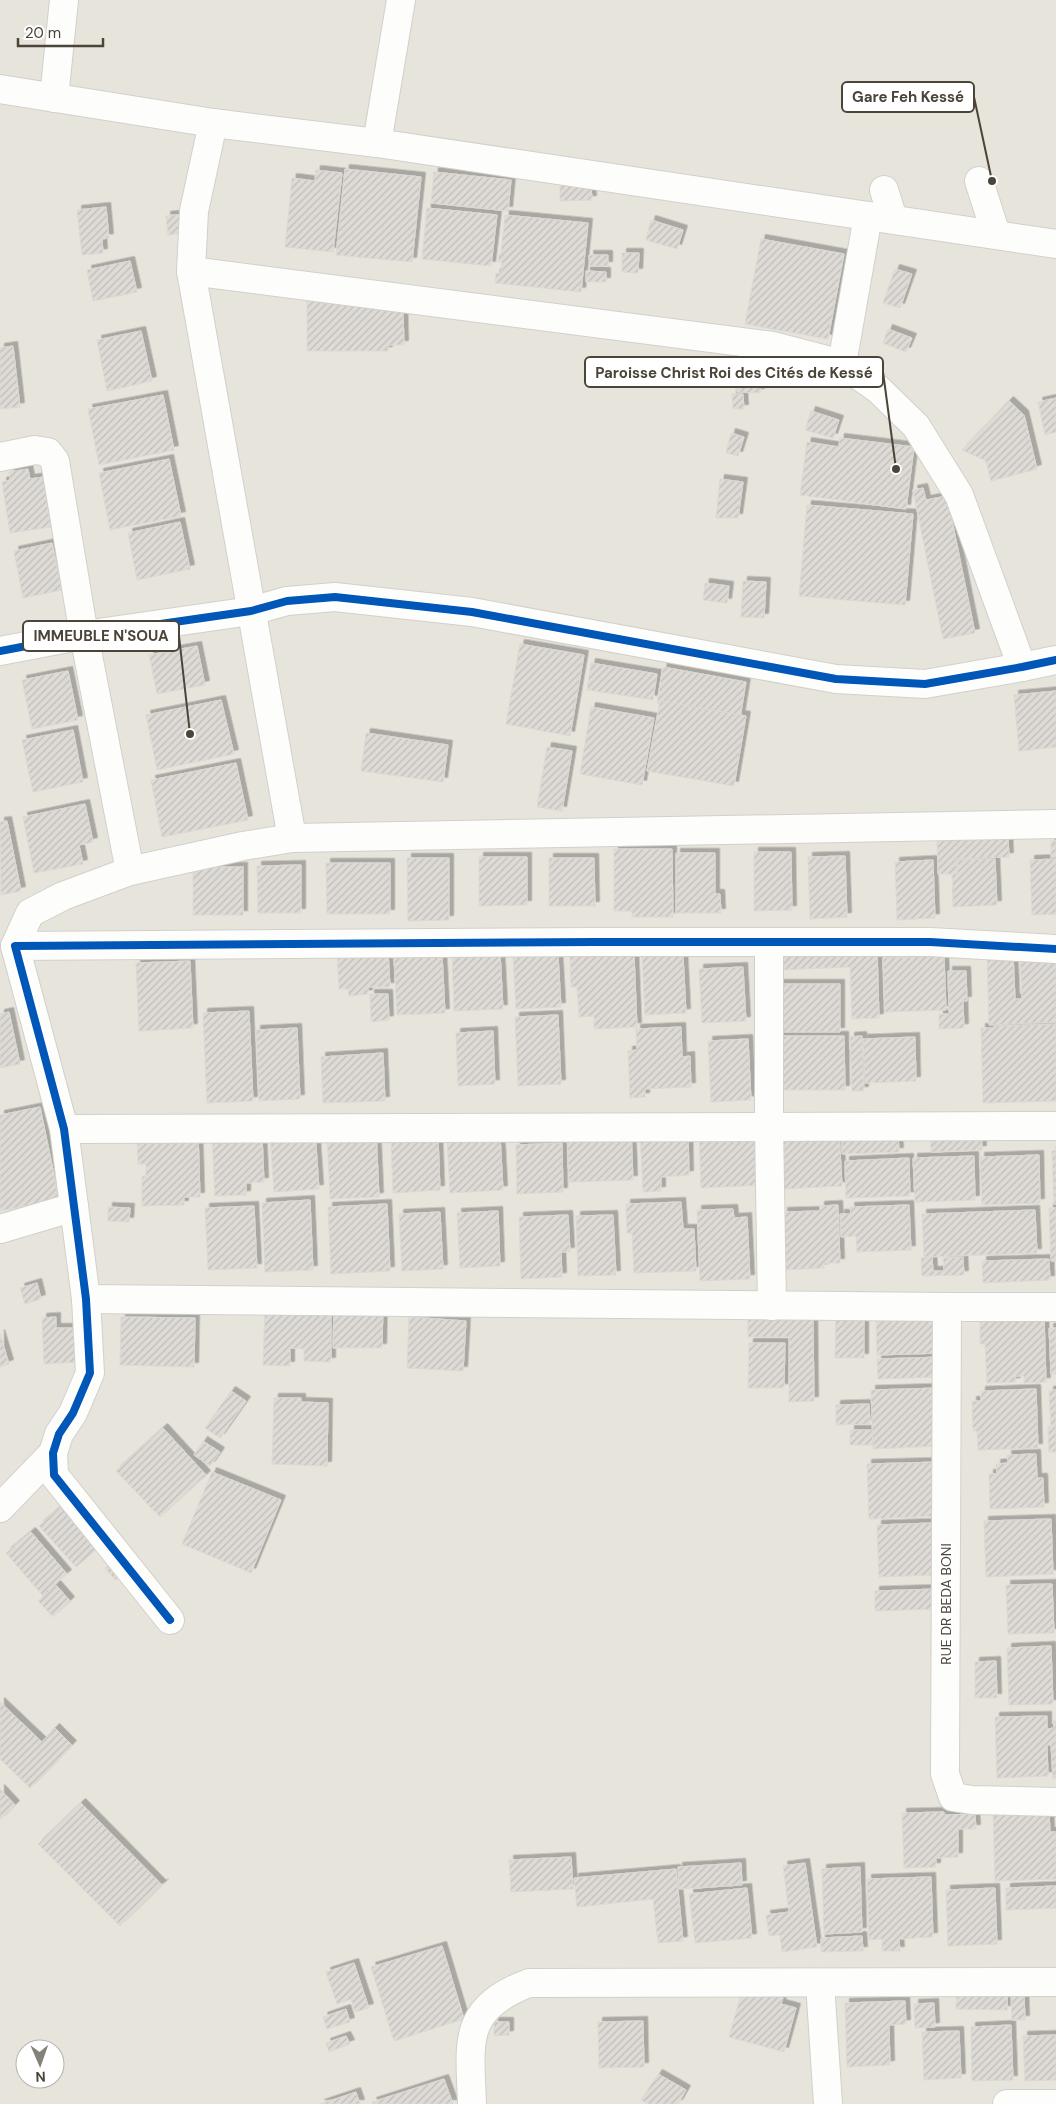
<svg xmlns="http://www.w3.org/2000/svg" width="1056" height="2104" font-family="'DM Sans',sans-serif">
  <defs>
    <pattern id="building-hatch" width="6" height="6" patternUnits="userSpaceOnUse" patternTransform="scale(1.25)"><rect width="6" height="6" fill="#dedbd6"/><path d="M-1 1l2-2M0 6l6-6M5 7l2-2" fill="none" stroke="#c0bdb8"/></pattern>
    <filter id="shadow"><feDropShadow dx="4.5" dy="-4.5" stdDeviation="0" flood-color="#0004"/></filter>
  </defs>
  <rect width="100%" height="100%" fill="#f4f2ee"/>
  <path fill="#e7e4dc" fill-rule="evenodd" d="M0,0H1056V2104H0ZM25,2049H55V2079H25Z"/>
  <g fill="url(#building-hatch)" stroke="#dcd9d4" filter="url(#shadow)">
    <polygon points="345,169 421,177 412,262 336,255"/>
    <polygon points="316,170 342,173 333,252 285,247 292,178 315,181"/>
    <polygon points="434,172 511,180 508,211 431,203"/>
    <polygon points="560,179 591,185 592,200 560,201"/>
    <polygon points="106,207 109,238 102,239 103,253 82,255 77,210"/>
    <polygon points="427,208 497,215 491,266 422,259"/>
    <polygon points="183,214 185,233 168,235 166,216"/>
    <polygon points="505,215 588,223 581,292 495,283 496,273 501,274 502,262 498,262 499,254 501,254"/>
    <polygon points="651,220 683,230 677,249 646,240"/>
    <polygon points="761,239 844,254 828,339 745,324"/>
    <polygon points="622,253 639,253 638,273 622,272"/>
    <polygon points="589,255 608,255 608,266 590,266"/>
    <polygon points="130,261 137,292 93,301 87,270"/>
    <polygon points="895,269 912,274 900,308 883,303"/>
    <polygon points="586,271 606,272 606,282 586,282"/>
    <polygon points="307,301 388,301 403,310 404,345 388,345 388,351 307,351"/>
    <polygon points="888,329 912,338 906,352 883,343"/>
    <polygon points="141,331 152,381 107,391 97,340"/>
    <polygon points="13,346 20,407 0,409 0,348"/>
    <polygon points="738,373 761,374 760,393 737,392"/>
    <polygon points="732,394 743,394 744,409 733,409"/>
    <polygon points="163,395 174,450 99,465 88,409"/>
    <polygon points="1056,398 1056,432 1045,435 1038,402"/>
    <polygon points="1009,401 1024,415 1037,469 991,481 986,461 962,450"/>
    <polygon points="811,411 839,420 833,438 805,430"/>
    <polygon points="731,433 744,437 738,456 726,453"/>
    <polygon points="840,438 914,447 906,509 800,495 807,442 839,447"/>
    <polygon points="169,459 181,516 110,530 99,473"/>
    <polygon points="28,469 30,479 43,477 51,527 10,533 2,482 10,480 9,472"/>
    <polygon points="720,479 743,482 738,518 716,518"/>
    <polygon points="923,488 926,500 947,496 975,633 943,639 913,490"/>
    <polygon points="807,505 913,514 905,605 799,596"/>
    <polygon points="180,522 190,569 137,580 128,533"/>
    <polygon points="52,543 62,590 23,598 14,551"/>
    <polygon points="743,581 766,582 764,618 741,617"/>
    <polygon points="705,583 729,586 727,603 703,600"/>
    <polygon points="520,644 584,655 570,736 506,724"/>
    <polygon points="197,646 205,685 157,694 149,655"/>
    <polygon points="591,663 657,674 653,700 587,690"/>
    <polygon points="663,667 746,682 740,718 657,703"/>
    <polygon points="68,671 78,720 32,729 22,680"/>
    <polygon points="1056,691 1056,747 1019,751 1014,695"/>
    <polygon points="221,700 234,754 157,770 146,715"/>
    <polygon points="660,701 746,716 734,786 647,771"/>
    <polygon points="591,707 654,718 642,785 580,774"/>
    <polygon points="73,730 83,782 33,792 22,740"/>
    <polygon points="366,733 448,745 443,782 361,771"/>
    <polygon points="547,747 572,751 562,811 537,807"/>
    <polygon points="236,763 248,820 162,837 151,780"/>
    <polygon points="85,804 93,842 79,845 83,864 34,873 23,817"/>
    <polygon points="7,821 21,891 1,895 0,822"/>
    <polygon points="1008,836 1009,857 956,859 957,874 938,874 937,839"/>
    <rect x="1051" y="841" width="5" height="16"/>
    <polygon points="614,849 672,849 673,917 632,917 632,911 614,911"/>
    <polygon points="754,852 791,852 792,910 754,911"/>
    <polygon points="676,853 715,853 715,894 720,894 721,913 676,913"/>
    <polygon points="845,856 847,917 810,919 808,857"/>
    <polygon points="479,857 527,857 527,905 479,906"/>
    <polygon points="407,858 449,858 449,920 408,921"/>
    <polygon points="549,858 594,858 595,906 549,906"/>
    <polygon points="995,859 997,905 953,907 952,874 958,874 957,860"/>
    <polygon points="1056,859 1056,914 1032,915 1030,860"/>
    <polygon points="933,860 935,918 897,920 895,862"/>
    <polygon points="326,863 390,863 390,914 327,914"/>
    <polygon points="301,865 301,913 258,913 257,866"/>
    <rect x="193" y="867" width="50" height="48"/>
    <polygon points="877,949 879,1018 852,1019 850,967 780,970 780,952"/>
    <polygon points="388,951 390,987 368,987 368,994 349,996 348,989 339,989 337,953"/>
    <polygon points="500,952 503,1009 454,1011 452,954"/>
    <polygon points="1013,953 1015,999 1022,999 1020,954 1056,953 1056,1022 989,1025 987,954"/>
    <polygon points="442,954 445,1013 397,1015 394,957"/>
    <polygon points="634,954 637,1027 594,1029 594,1016 579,1017 577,987 571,987 570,956"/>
    <polygon points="558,955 561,1007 516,1009 513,957"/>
    <polygon points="683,955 686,1013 645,1015 642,957"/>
    <polygon points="944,956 946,1010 885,1012 883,958"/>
    <polygon points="190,961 193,1028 139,1031 136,963"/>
    <polygon points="743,967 746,1021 702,1023 699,969"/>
    <polygon points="948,971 966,971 967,1001 963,1001 964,1028 939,1029 939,1014 949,1014"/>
    <polygon points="773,984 840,984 840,1032 774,1032"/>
    <polygon points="370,994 388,994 389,1020 371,1022"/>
    <polygon points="249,1011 253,1101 207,1103 203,1013"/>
    <polygon points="9,1012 20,1064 0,1068 0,1014"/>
    <polygon points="558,1015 561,1084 518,1086 515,1017"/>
    <polygon points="1056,1024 1056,1101 983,1103 981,1028 994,1028 994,1026"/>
    <polygon points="681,1027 682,1057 690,1056 691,1087 645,1089 645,1097 630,1098 628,1051 637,1050 636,1029"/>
    <polygon points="297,1028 300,1099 259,1101 256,1030"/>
    <polygon points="493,1031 495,1084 458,1086 456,1033"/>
    <polygon points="779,1036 844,1036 845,1090 780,1090"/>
    <polygon points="862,1036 864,1091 852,1091 850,1037"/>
    <polygon points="915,1037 916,1081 865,1083 863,1039"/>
    <polygon points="748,1039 751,1100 711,1102 708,1041"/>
    <polygon points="383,1053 385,1101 323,1103 321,1057"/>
    <polygon points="40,1107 59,1199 0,1211 0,1115"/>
    <polygon points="981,1127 982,1150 931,1152 930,1129"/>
    <polygon points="631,1128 633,1180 569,1182 567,1131"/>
    <polygon points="688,1130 689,1175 661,1177 661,1191 643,1192 640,1132"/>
    <polygon points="699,1130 764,1139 766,1185 701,1188"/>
    <polygon points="198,1131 200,1197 184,1197 184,1205 142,1206 142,1176 146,1176 146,1164 138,1164 137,1132"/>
    <polygon points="315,1131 319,1189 274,1192 270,1134"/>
    <polygon points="376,1131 379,1197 330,1199 327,1133"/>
    <polygon points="839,1131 842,1186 779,1189 776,1133"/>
    <polygon points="898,1133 899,1152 842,1154 842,1135"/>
    <polygon points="262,1135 264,1182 246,1183 246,1195 215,1196 212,1137"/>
    <polygon points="500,1135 503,1190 450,1193 447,1137"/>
    <polygon points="438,1137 440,1190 393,1193 391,1139"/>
    <polygon points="562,1143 563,1192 517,1194 516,1145"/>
    <polygon points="1056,1150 1056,1204 1054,1204 1052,1151"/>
    <polygon points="1039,1155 1040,1203 982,1205 980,1157"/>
    <polygon points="974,1156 975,1200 915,1202 913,1158"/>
    <polygon points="909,1158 910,1196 846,1198 845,1161"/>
    <polygon points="310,1200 313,1270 265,1272 262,1203"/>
    <polygon points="681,1202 683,1229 694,1229 696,1271 634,1273 632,1233 627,1233 626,1204"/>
    <polygon points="387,1204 390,1271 331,1274 328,1207"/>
    <polygon points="838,1205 840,1263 824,1263 824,1268 786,1270 783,1212 820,1211 820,1206"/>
    <polygon points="909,1205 911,1250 857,1252 856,1236 841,1237 840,1214 851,1214 850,1207"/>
    <polygon points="254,1206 257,1268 208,1270 205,1208"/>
    <polygon points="108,1207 130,1208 129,1222 108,1221"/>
    <polygon points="1049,1208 1056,1208 1056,1261 1051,1261"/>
    <polygon points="733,1209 734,1218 747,1217 750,1279 700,1281 697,1210"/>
    <polygon points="1035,1210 1037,1253 924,1257 922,1214"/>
    <polygon points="498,1211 500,1266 460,1268 457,1213"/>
    <polygon points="440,1212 443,1269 402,1271 399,1214"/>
    <polygon points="568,1215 570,1252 561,1252 562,1277 521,1279 519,1217"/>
    <polygon points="613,1215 616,1275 578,1276 576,1216"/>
    <polygon points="932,1257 933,1271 944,1271 943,1258 963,1257 964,1275 922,1276 921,1258"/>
    <polygon points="1049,1259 1050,1280 983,1283 982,1261"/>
    <polygon points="37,1283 41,1299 25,1304 20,1288"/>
    <polygon points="334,1303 383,1304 382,1348 333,1348"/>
    <polygon points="265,1305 331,1306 331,1362 304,1361 304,1349 290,1348 290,1366 263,1365"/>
    <polygon points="836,1309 864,1309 864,1358 835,1358"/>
    <polygon points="941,1315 943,1353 877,1355 876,1317"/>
    <polygon points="1044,1315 1046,1382 1024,1383 1024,1376 1015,1376 1016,1382 987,1383 985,1344 980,1344 980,1317"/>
    <polygon points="56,1317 56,1328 76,1328 77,1362 44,1364 42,1318"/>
    <polygon points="121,1317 195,1318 194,1367 120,1365"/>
    <polygon points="409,1317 466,1321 463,1371 407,1368"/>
    <polygon points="748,1318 813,1318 814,1401 789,1402 789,1337 748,1337"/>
    <polygon points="1049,1328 1056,1328 1056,1374 1051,1374"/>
    <polygon points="0,1334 9,1364 0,1367"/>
    <polygon points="749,1343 785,1343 784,1388 748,1388"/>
    <polygon points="942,1357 943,1377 878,1379 877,1359"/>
    <polygon points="939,1388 941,1446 873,1449 871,1390"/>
    <polygon points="1036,1389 1038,1448 978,1450 977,1431 973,1431 972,1401 981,1401 981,1391"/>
    <polygon points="1056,1390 1056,1452 1049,1452 1048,1427 1051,1427 1049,1391"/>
    <polygon points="231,1391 246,1401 220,1438 205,1428"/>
    <polygon points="274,1398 301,1398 301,1402 328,1403 327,1466 272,1464"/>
    <polygon points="869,1404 870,1424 836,1425 836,1405"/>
    <polygon points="163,1428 206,1475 160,1517 116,1471"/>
    <polygon points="850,1430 872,1430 873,1445 850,1445"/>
    <polygon points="203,1441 220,1452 210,1466 194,1455"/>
    <polygon points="1036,1454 1037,1478 1043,1478 1044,1507 990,1509 989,1474 997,1474 996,1464 1008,1463 1007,1455"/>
    <polygon points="938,1462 940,1516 869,1519 867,1464"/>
    <polygon points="212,1472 281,1500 251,1573 182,1544"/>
    <polygon points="63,1505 100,1546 76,1567 39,1526"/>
    <polygon points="1051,1519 1053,1574 986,1577 984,1521"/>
    <polygon points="932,1523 934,1575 879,1577 877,1525"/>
    <polygon points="31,1532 67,1574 42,1595 6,1553"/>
    <polygon points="116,1559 126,1571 115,1580 105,1568"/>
    <polygon points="1052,1584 1054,1633 1008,1634 1006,1585"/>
    <polygon points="56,1585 70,1601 53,1617 38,1601"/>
    <polygon points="936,1589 937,1609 875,1611 875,1591"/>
    <polygon points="1051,1646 1053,1704 1009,1705 1007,1648"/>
    <polygon points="996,1661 997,1698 975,1698 975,1662"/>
    <polygon points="0,1702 42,1742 55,1728 72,1745 30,1788 0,1759"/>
    <polygon points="1047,1716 1047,1729 1054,1728 1053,1721 1056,1721 1056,1778 1053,1779 1051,1745 1047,1745 1048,1776 997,1778 995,1717"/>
    <polygon points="0,1789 15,1805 0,1820"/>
    <polygon points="81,1803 162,1885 164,1883 120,1926 38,1844"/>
    <polygon points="944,1812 944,1815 975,1814 976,1829 958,1829 958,1857 936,1858 936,1867 904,1868 902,1813"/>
    <polygon points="1049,1812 1050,1832 1056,1832 1056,1879 995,1881 993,1813"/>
    <polygon points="571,1857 573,1889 511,1892 509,1860"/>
    <polygon points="741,1863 742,1885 679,1889 678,1867"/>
    <polygon points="805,1863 817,1947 782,1952 780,1935 769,1936 766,1915 789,1912 783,1866"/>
    <polygon points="860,1867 862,1932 824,1934 822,1869"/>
    <polygon points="676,1869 683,1941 658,1943 653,1899 577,1907 574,1878"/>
    <polygon points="931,1877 933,1937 899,1939 900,1951 882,1951 882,1939 869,1940 867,1879"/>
    <polygon points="1056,1886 1056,1908 1006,1910 1006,1888"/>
    <polygon points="747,1888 752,1938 695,1943 689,1894"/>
    <polygon points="995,1888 997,1944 948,1946 946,1890"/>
    <polygon points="862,1936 863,1951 821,1952 821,1938"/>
    <polygon points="442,1946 464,2019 394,2041 371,1967"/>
    <polygon points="354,1963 369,2008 355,2012 351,1999 337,2004 326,1972"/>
    <polygon points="957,1986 1008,1987 1007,2010 956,2009"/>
    <polygon points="743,1987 783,1998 781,2004 796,2008 784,2052 729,2037"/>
    <polygon points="1024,1993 1025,2020 1012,2020 1011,1994"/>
    <polygon points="905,2001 906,2024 889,2025 890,2065 847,2067 845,2003"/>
    <polygon points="934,2003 935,2027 915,2028 914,2004"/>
    <polygon points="346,2009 350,2022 327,2029 323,2017"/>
    <polygon points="643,2021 644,2067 599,2068 598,2022"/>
    <polygon points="494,2022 509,2022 509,2035 494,2036"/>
    <polygon points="1011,2025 1013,2080 972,2081 971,2027"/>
    <polygon points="959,2031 961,2078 924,2080 922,2032"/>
    <polygon points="1056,2035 1056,2080 1025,2081 1023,2036"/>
    <polygon points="346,2036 350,2044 329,2052 326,2043"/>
    <polygon points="658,2074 686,2090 678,2104 648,2104 641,2100"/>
    <polygon points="444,2079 453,2104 373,2104 372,2102"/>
    <polygon points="356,2092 360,2104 320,2104"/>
  </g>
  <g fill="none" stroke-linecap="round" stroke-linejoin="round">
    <g stroke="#d2d0cb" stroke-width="30">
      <g id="minor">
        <polyline points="0,89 213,123 377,143 1056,244"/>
        <polyline points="54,98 64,0"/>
        <polyline points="213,123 194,211 191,271 292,838"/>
        <polyline points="377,143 401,0"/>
        <polyline points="979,181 996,234"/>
        <polyline points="884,190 893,219"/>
        <polyline points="191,271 773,346 842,364 878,389 916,426 959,495 1022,667"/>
        <polyline points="842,364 868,216"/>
        <polyline points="0,457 35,450 48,452 55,461 84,635 130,871"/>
        <polyline points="0,651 84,635 251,611 287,601 335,597 472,612 836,679 925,684 1022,667 1056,660"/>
        <polyline points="769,942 769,1126 772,1306"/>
        <polyline points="15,946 30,913 63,896 130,871 243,846 292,838 1056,824"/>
        <polyline points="64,1129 1056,1126"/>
        <polyline points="0,1229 74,1207"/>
        <polyline points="86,1299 947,1307 1056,1307"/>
        <polyline points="947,1307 945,1774 953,1797 972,1800 1056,1802"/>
        <polyline points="0,1508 53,1453"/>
        <polyline points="170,1620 54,1475 53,1453 59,1434 73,1413 90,1373 86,1299 64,1129 15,946 594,942 930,942 1056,949"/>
        <polyline points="820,1983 828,2104"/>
        <path d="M472,2104C470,2042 461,2009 529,1983L1056,1982"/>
        <polyline points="1007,2104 1056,2104"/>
      </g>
    </g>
    <use href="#minor" stroke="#fdfdfc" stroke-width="28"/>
    <g stroke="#fff" stroke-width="11">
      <g id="cycleway">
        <polyline points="0,651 84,635 251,611 287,601 335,597 472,612 836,679 925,684 1022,667 1056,660"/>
        <polyline points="170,1620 54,1475 53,1453 59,1434 73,1413 90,1373 86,1299 64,1129 15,946 594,942 930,942 1056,949"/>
      </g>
    </g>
    <use href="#cycleway" stroke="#0057b8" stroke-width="8"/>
  </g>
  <g text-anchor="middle" stroke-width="4" stroke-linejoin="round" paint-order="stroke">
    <g font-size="14" fill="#4b4439" stroke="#fff">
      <text transform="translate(946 1604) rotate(-90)" y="5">RUE DR BEDA BONI</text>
    </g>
  </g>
  <path fill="none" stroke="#4b4439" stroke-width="2" d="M992 181L974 97M896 469L883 372M190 734L179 636"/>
  <g fill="#4b4439" stroke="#fff" stroke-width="2">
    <circle cx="992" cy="181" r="5"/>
    <circle cx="896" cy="469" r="5"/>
    <circle cx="190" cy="734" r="5"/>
  </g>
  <g fill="#fff" stroke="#4b4439" stroke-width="2">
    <rect x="842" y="82" width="132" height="30" rx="5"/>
    <rect x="585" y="357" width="298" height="30" rx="5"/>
    <rect x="23" y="621" width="156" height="30" rx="5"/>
  </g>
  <g font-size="15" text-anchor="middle" font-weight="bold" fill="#4b4439">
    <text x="908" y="102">Gare Feh Kessé</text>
    <text x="734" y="378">Paroisse Christ Roi des Cités de Kessé</text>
    <text x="101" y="641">IMMEUBLE N'SOUA</text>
  </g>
  <g transform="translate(40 2064) rotate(178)"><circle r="24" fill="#ffffff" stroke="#b7b4b0"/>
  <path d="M0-4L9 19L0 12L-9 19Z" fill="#868178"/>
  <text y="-8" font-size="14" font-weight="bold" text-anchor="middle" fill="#4b4439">N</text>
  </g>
  <path d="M18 38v8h85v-8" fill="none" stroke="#4b4439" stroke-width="2.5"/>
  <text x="25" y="38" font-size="15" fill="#4b4439" stroke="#ffffff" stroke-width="4" paint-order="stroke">20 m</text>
</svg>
